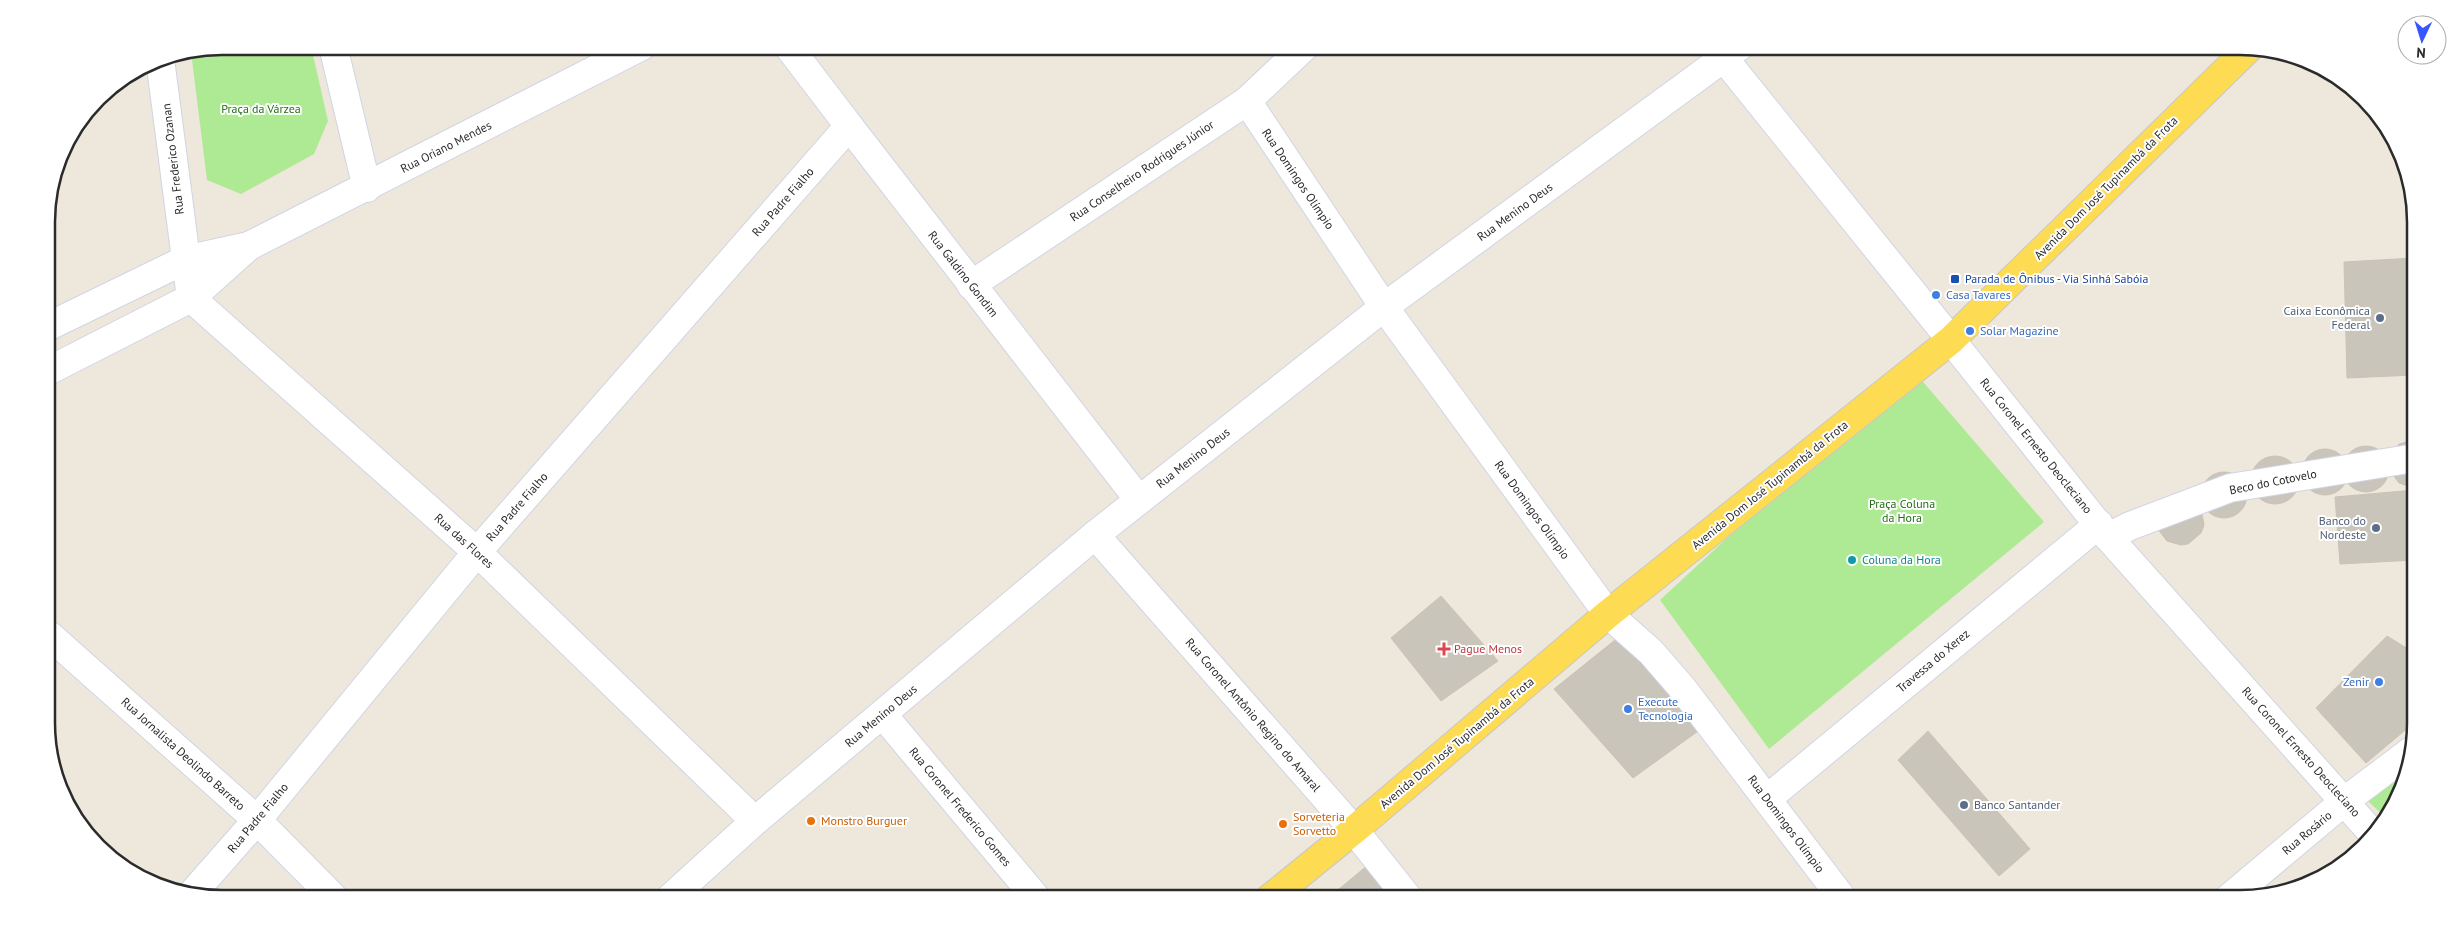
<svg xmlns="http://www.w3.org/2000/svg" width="2462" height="945" font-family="'PT Sans',sans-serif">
  <rect width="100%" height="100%" fill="#eee7dc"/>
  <g fill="#aeea94">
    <polygon points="222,46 311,46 328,121 314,154 241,194 207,180 191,52"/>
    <polygon points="1911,368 2044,522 1769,749 1660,600"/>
    <polygon points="2414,736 2407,779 2387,819 2350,784"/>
  </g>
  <g fill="#c9c5bb" stroke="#cac3b5">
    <polygon points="2414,258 2415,375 2347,378 2344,262"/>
    <polygon points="2414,440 2415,440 2414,488 2399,483 2390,471 2394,450 2399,444"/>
    <circle cx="2366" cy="469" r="23"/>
    <circle cx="2325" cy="472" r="23"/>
    <circle cx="2275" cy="480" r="24"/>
    <circle cx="2224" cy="495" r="23"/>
    <polygon points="2415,490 2415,560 2340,564 2335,497"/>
    <polygon points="2201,509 2204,525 2201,533 2188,544 2181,545 2167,541 2157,528"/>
    <polygon points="1441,596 1498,661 1441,701 1391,638"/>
    <polygon points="1625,632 1701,729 1633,778 1554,689"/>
    <polygon points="2387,636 2416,654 2416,721 2366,763 2316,708"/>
    <polygon points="1928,731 2030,849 1999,876 1898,760"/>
    <polygon points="1368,865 1396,899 1327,899"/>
  </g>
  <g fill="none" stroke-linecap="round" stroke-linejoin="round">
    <g stroke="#d1d4e5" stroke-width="30">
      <g id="pedestrian">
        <polyline points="1714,46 1951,340"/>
        <polyline points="1095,535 1354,830"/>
        <polyline points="2108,537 2130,526 2230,488 2415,458"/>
        <polyline points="2229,898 2346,800 2411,751"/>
      </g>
    </g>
    <g stroke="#d1d4e5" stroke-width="30">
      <g id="minor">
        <polyline points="333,46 367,188"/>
        <polyline points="160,59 191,298 477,552 755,821"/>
        <polyline points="1247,101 1384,307 1608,614 1651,652 1683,689 1842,898"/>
        <polyline points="849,126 1139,500"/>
        <polyline points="971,285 1247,101 1305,46"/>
        <polyline points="49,635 257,820 335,899"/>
        <polyline points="883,715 1037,899"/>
        <polyline points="1768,798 2099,524"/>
        <polyline points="1354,830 1409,899"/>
      </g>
    </g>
    <g stroke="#d1d4e5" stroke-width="30">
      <g id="tertiary">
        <polyline points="185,260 249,246"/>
        <polyline points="192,894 257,820 477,552 849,126 788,46"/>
      </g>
    </g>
    <g stroke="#d1d4e5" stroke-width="30">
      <g id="secondary">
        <polyline points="47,327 185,260"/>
        <polyline points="1951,340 2108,537 2373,834"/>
        <polyline points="48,371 191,298 249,246 642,46"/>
        <polyline points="669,899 755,821 1095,535 1384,307 1740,46"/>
      </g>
    </g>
    <g stroke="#c8c8c8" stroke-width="30">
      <polyline id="primary" points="1269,899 1354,830 1608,614 1951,340 2249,48"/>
    </g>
    <use href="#pedestrian" stroke="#fff" stroke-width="28"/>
    <use href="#minor" stroke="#fff" stroke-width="28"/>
    <use href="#tertiary" stroke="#fff" stroke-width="28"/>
    <use href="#secondary" stroke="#fff" stroke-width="28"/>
    <use href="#primary" stroke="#fddb52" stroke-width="28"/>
  </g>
  <rect fill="#1a4fb4" stroke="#fff" stroke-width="2" x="1950" y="274" width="10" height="10" rx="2.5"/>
  <g fill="#3f7fe0" stroke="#fff" stroke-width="2">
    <circle cx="1936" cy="295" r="5"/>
    <circle cx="1970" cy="331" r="5"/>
    <circle cx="2379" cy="682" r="5"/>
    <circle cx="1628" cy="709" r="5"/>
  </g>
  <g fill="#5c6f8a" stroke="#fff" stroke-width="2">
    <circle cx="2380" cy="318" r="5"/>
    <circle cx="2376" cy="528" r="5"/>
    <circle cx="1964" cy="805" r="5"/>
  </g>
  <circle fill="#0f9aa8" stroke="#fff" stroke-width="2" cx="1852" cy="560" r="5"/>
  <path fill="#e0444e" stroke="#fff" stroke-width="2" d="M1441.5 641.5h5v5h5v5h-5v5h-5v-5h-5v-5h5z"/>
  <g fill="#e8710a" stroke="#fff" stroke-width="2">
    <circle cx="811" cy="821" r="5"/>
    <circle cx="1283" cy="824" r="5"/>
  </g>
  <g text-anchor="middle" stroke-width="4" stroke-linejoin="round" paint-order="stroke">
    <g font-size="12" fill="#247014" stroke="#fff">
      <text x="261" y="113">Praça da Várzea</text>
      <text x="1902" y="508">Praça Coluna<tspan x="1902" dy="14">da Hora</tspan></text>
    </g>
    <g font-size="12" fill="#2b2b2b" stroke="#fff">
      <text transform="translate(446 147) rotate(-27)" y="4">Rua Oriano Mendes</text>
      <text transform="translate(173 159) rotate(-97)" y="4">Rua Frederico Ozanan</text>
      <text transform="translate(1142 171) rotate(-34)" y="4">Rua Conselheiro Rodrigues Júnior</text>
      <text transform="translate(1298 179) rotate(56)" y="4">Rua Domingos Olímpio</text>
      <text transform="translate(2106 188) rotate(-45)" y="4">Avenida Dom José Tupinambá da Frota</text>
      <text transform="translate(783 202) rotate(-49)" y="4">Rua Padre Fialho</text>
      <text transform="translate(1515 212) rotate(-36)" y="4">Rua Menino Deus</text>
      <text transform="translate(963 274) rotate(52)" y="4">Rua Galdino Gondim</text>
      <text transform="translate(2036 446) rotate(51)" y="4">Rua Coronel Ernesto Deocleciano</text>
      <text transform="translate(1193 458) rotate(-38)" y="4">Rua Menino Deus</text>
      <text transform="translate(2273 482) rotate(-11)" y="4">Beco do Cotovelo</text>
      <text transform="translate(1770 485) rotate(-39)" y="4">Avenida Dom José Tupinambá da Frota</text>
      <text transform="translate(517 507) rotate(-49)" y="4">Rua Padre Fialho</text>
      <text transform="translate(1532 510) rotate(54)" y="4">Rua Domingos Olímpio</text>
      <text transform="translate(464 541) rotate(42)" y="4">Rua das Flores</text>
      <text transform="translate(1933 661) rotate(-40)" y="4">Travessa do Xerez</text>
      <text transform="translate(1253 715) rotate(49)" y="4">Rua Coronel Antônio Regino do Amaral</text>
      <text transform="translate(881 716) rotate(-40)" y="4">Rua Menino Deus</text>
      <text transform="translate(1457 743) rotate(-40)" y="4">Avenida Dom José Tupinambá da Frota</text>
      <text transform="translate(2301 752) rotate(48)" y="4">Rua Coronel Ernesto Deocleciano</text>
      <text transform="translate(183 754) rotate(42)" y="4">Rua Jornalista Deolindo Barreto</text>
      <text transform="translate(960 807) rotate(50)" y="4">Rua Coronel Frederico Gomes</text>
      <text transform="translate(258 818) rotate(-50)" y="4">Rua Padre Fialho</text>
      <text transform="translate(1786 824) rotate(53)" y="4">Rua Domingos Olímpio</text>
      <text transform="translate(2307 833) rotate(-40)" y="4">Rua Rosário</text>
    </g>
    <g font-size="12" fill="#164399" stroke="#fff" text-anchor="start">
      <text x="1965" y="283">Parada de Ônibus - Via Sinhá Sabóia</text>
    </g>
    <g font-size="12" fill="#366cbe" stroke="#fff" text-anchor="start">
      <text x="1946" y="299">Casa Tavares</text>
      <text x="1980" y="335">Solar Magazine</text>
      <text x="2369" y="686" text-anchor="end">Zenir</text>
      <text x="1638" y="706">Execute<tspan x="1638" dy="14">Tecnologia</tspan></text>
    </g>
    <g font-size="12" fill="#4e5e75" stroke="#fff" text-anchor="end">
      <text x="2370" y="315">Caixa Econômica<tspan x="2370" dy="14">Federal</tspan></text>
      <text x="2366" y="525">Banco do<tspan x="2366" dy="14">Nordeste</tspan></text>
      <text x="1974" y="809" text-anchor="start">Banco Santander</text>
    </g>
    <g font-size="12" fill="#0d838f" stroke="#fff" text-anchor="start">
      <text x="1862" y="564">Coluna da Hora</text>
    </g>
    <g font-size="12" fill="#be3a42" stroke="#fff" text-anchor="start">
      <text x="1454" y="653">Pague Menos</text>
    </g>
    <g font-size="12" fill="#c56008" stroke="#fff" text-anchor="start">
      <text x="1293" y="821">Sorveteria<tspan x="1293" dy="14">Sorvetto</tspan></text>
      <text x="821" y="825">Monstro Burguer</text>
    </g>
  </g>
  <path d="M0 0H2462V945H0ZM222 55H2240A167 167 0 0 1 2407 222V723A167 167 0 0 1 2240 890H222A167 167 0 0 1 55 723V222A167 167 0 0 1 222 55Z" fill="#fff" fill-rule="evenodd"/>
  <path fill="none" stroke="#2b2b2b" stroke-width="2.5" d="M222 55H2240A167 167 0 0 1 2407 222V723A167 167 0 0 1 2240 890H222A167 167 0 0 1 55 723V222A167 167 0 0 1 222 55Z"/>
  <g transform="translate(2422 40) rotate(184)"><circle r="24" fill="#ffffff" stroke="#aaaaaa"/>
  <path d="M0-4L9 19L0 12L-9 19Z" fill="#3856ff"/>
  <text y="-8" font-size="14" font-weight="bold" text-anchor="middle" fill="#2b2b2b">N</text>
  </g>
</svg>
